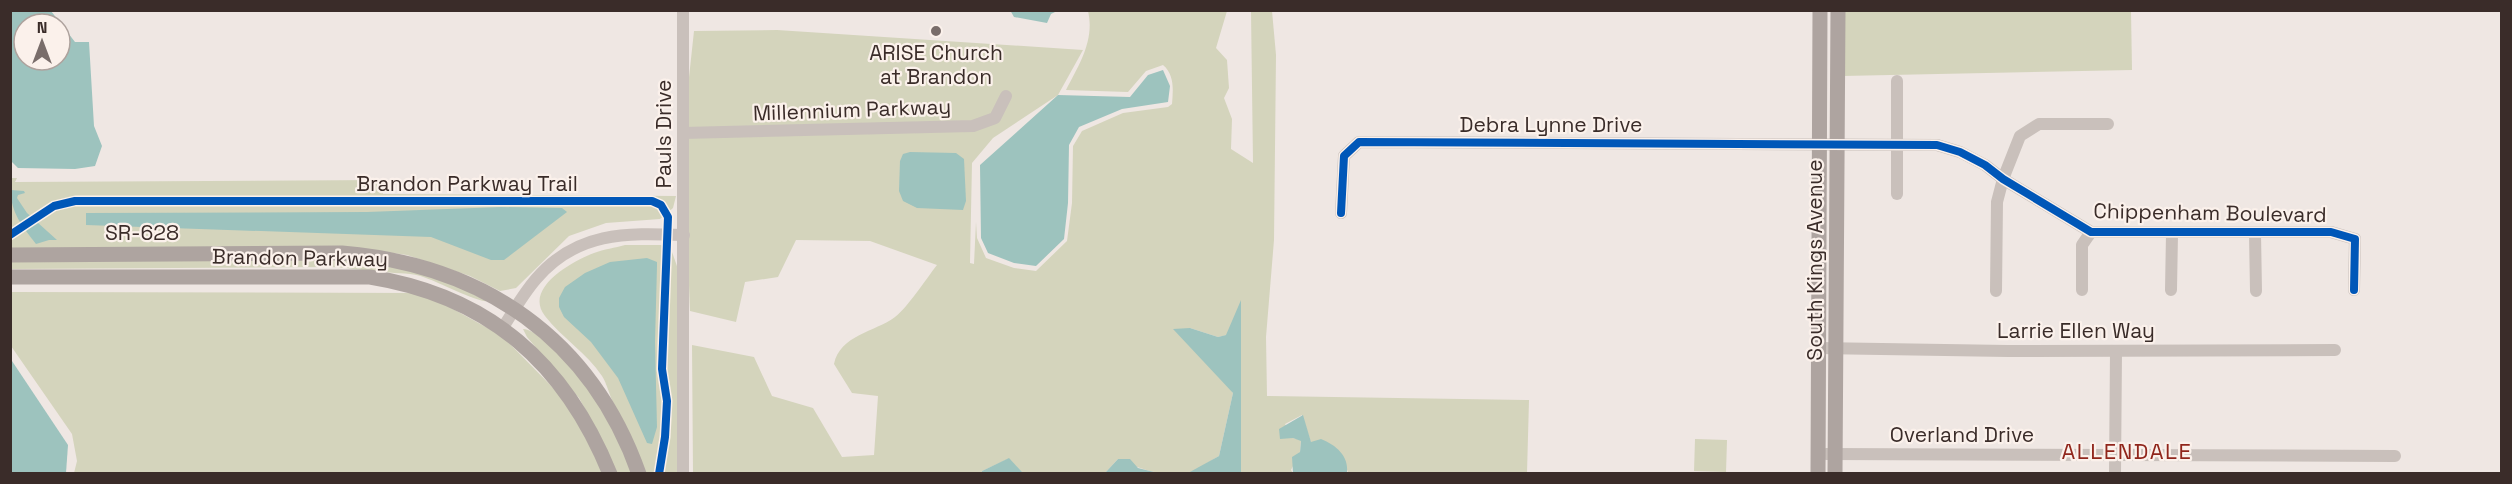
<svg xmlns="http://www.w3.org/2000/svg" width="2512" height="484" font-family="'Space Grotesk',sans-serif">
  <rect width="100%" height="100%" fill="#efe7e3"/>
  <g fill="#d4d4bc">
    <path d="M1088,11H1227L1216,48L1227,60L1229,88L1224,98L1232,119L1231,149L1253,163L1251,11H1272L1276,55L1274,240L1266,337L1267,396L1529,400L1527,473H1347L1348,471L1311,443L1302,415L1285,424L1293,438L1301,440L1300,452L1291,470L1293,473H1241V302L1227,335L1218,337L1190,328L1233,393L1219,456C1209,461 1196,472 1186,473C1162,477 1139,469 1118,459L1105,473H1023L1008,459L982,471V474L693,473L692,345L754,357L772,396L813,408L842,457L874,455L878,396L852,393L834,364C840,335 875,332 895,317C908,307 926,279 937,265L870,241L796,240L778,277L745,282L736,322L690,311L683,133L694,31L777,30L1083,50L1058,95L993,138L972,163L970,263L974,264L976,222L977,238L986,258L1014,268L1036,271L1067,241L1072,203L1073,146L1082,131L1123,113L1168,107L1172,104C1173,91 1175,75 1163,65L1146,71L1128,92L1066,90C1079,65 1095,40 1088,11Z"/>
    <polygon points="1843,11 2131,11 2132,70 1842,76"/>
    <polygon points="11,178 17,178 15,182 383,180 383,194 676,196 673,208 660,219 606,223 569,236 516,288 500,291 470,276 407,255 358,248 11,249"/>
    <path d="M625,245H661L672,252L678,269V473H645C636,449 624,426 613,402C609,394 607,384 602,376C587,353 562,338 545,316C523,288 573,261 594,253C604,249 615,248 625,245Z"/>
    <path d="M321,257L426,271L487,301C479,303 438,282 426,278C411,272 399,274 384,272C367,271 350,268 332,267L11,269L10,259Z"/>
    <polygon points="10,292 418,293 435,299 502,336 567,402 599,463 602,473 74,473 77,461 72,434 11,346"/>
    <path d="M523,329C541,328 587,386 599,402C612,421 622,452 633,473H616L599,434L579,398L527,337Z"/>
    <polygon points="1695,439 1727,440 1726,472 1694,471"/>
  </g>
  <g fill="#9dc3be" fill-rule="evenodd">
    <path d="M11,10L51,11L75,42H89L94,126L102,146L95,166L75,169L18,168L11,161ZM24,24H60V60H24Z"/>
    <polygon points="1010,10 1057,10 1057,11 1051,14 1047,23 1014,17"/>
    <polygon points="1163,70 1170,86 1168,102 1122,109 1079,127 1069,145 1068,203 1064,239 1036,266 1014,263 988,253 981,238 980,165 1058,95 1130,97 1148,75"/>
    <polygon points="910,152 956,153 964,159 966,201 963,210 917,208 903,201 899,191 900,161 903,154"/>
    <path d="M11,190L24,191L25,193L18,195L17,198L27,213L57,240H49L36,244C23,227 10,212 11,190Z"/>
    <polygon points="501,207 562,208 567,212 504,260 491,260 431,237 86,225 86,213 367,212"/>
    <polygon points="647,258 657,262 657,266 655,342 657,427 652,444 647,443 618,378 591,342 564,317 559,307 559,298 565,287 585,273 610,262"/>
    <polygon points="1241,300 1241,473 1188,473 1219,456 1233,393 1173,329 1190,328 1218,337 1226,335"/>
    <polygon points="10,358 68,445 66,473 11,473"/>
    <path d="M1303,415L1311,442L1321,439C1336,445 1349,456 1347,473H1293L1292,457L1300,452L1301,441L1293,438L1280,439L1279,429Z"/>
    <polygon points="1009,458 1023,473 982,473 982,471"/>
    <polygon points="1118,459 1130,459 1138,468 1158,473 1105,473"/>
  </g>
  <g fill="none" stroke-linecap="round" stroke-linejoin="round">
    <g stroke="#c9c0bb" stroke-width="12">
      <polyline points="1897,81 1897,194"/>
      <polyline points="683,133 973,126 995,118 1006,96"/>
      <polyline points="1341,213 1344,156 1359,142 1937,145 1960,152 1985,165 2003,179 2091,232 2331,232 2355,239 2354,290"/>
      <polyline points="2255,233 2256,291"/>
      <polyline points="2082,290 2082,245 2091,232"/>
      <polyline points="2171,290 2172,234"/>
      <polyline points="1996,291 1997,202 2003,179 2020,136 2039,124 2108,124"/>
      <path d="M502,329C513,312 523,294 536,279C577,231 626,233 684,235"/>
      <polyline points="1818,348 2008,351 2335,350"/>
      <polyline points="1826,454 2395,456"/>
      <polyline points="683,474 683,10"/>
      <polyline points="2115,474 2116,351"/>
    </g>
    <g stroke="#aea4a0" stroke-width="15">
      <path d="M10,255L342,253C483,265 591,338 639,474"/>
      <path d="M10,277H370C489,296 565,363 610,474"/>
      <polyline points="1818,474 1820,10"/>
      <polyline points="1835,474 1838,10"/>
    </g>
    <g stroke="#fbf1eb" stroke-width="11">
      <g id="cycleway">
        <polyline points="1341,213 1344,156 1359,142 1937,145 1960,152 1985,165 2003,179 2091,232 2331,232 2355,239 2354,290"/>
        <polyline points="10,235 54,206 75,201 652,201 661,205 668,217 662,369 667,401 665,437 659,474"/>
      </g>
    </g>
    <use href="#cycleway" stroke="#0057b8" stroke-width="8"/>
  </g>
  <circle fill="#796d6a" stroke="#fbf1eb" stroke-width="2" cx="936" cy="31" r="6"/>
  <g text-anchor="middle" stroke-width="4.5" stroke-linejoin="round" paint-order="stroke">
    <g font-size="21" fill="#3a2c29" stroke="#fbf1eb">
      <text x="936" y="60">ARISE Church<tspan x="936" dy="24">at Brandon</tspan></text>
    </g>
    <g font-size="21" fill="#3a2c29" stroke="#fbf1eb">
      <text transform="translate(852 110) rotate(-2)" y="7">Millennium Parkway</text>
      <text x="1551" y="132">Debra Lynne Drive</text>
      <text transform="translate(664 134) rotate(-90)" y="7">Pauls Drive</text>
      <text x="467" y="191">Brandon Parkway Trail</text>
      <text transform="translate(2210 213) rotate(1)" y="7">Chippenham Boulevard</text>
      <text x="142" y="240">SR-628</text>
      <text transform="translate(300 258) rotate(1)" y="7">Brandon Parkway</text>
      <text transform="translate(1815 260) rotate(-90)" y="7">South Kings Avenue</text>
      <text x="2076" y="338">Larrie Ellen Way</text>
      <text x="1962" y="442">Overland Drive</text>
    </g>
    <g font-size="22" letter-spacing="1.5" fill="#90261c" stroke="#fbf1eb">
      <text x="2127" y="459">ALLENDALE</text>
    </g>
  </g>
  <rect width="2512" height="484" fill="none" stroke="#3a2c29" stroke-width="24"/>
  <g transform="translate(42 42)"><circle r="28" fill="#fbf1eb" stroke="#aea29d" stroke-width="1.5"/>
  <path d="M0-4.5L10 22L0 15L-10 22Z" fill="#796d6a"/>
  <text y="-9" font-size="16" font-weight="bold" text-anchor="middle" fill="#3a2c29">N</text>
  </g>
</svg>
